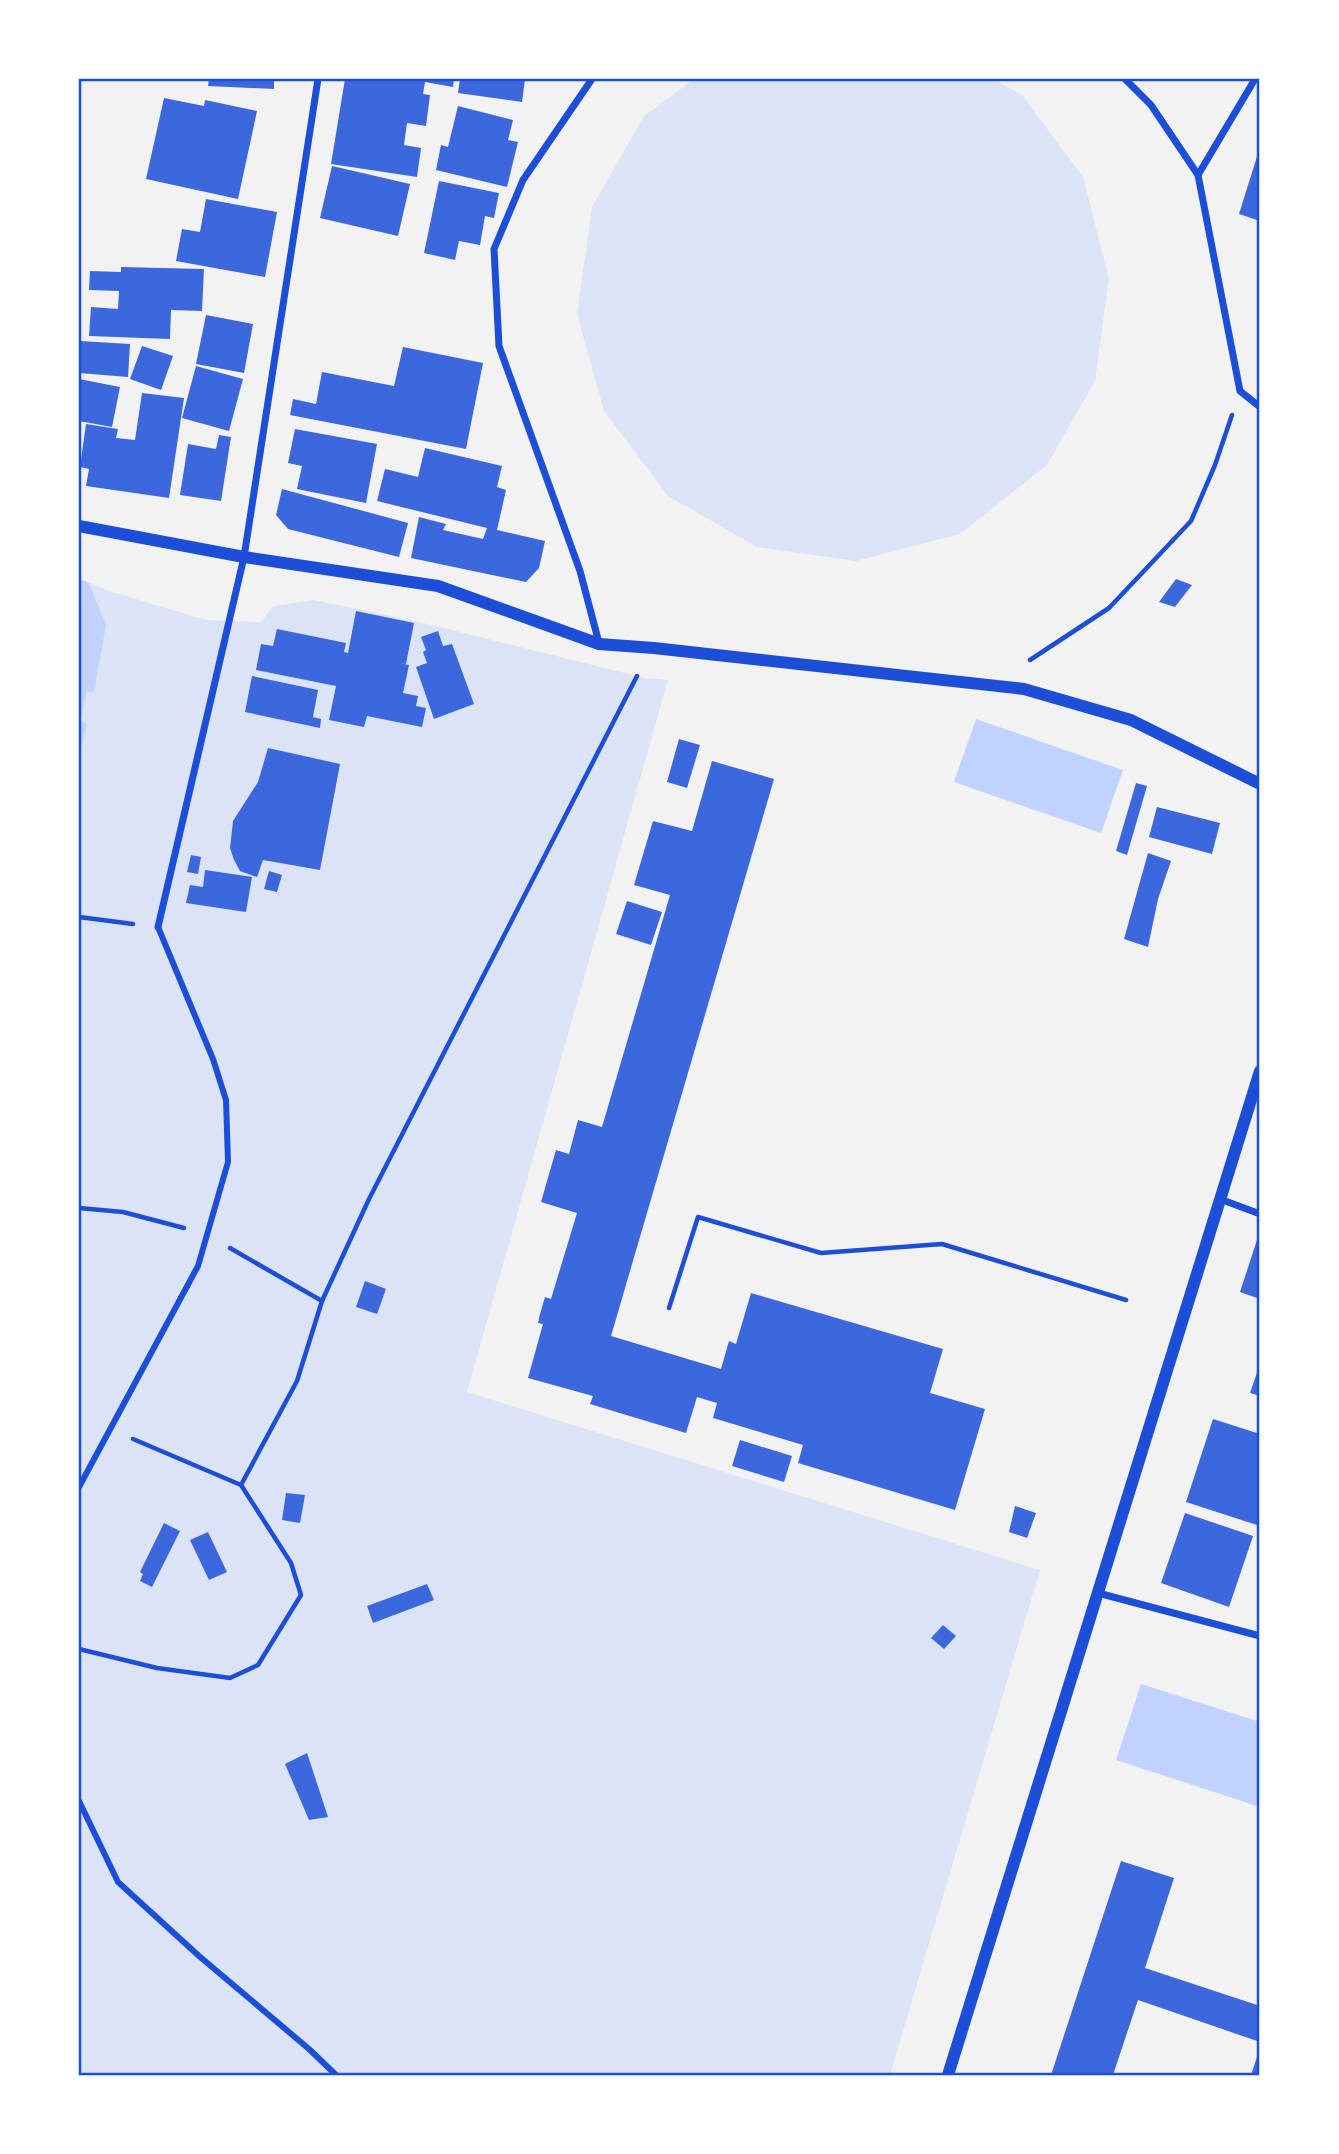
<svg xmlns="http://www.w3.org/2000/svg" width="1339" height="2154" font-family="'DM Sans',sans-serif">
  <rect width="100%" height="100%" fill="#f2f2f2"/>
  <g fill="#dbe4f7">
    <polygon points="694,79 994,79 1023,96 1083,177 1109,278 1095,381 1047,465 960,534 856,561 757,547 668,496 604,411 577,314 592,207 644,116"/>
    <polygon points="79,578 106,590 206,620 261,622 273,606 314,600 428,624 645,678 668,680 467,1392 1040,1570 890,2075 79,2075"/>
  </g>
  <g fill="#bfd3fe">
    <polygon points="79,579 89,583 106,625 94,693 87,691 80,721 87,724 79,754"/>
    <polygon points="976,719 1123,770 1101,833 954,782"/>
    <polygon points="1141,1684 1260,1722 1260,1807 1116,1760"/>
  </g>
  <g fill="#3d67dc">
    <polygon points="209,79 274,79 274,89 208,86"/>
    <polygon points="345,79 454,79 453,87 425,82 423,94 430,95 426,126 407,123 404,145 421,148 417,177 331,164"/>
    <polygon points="460,79 525,79 522,102 458,93"/>
    <polygon points="164,98 204,106 205,100 257,111 238,199 146,179"/>
    <polygon points="458,106 513,120 508,140 518,142 507,187 436,170 441,145 448,147"/>
    <polygon points="1260,147 1260,221 1239,214"/>
    <polygon points="332,166 410,184 398,236 320,218"/>
    <polygon points="439,181 499,193 494,218 485,216 480,245 459,241 455,260 424,253"/>
    <polygon points="206,199 277,212 265,277 176,261 182,229 200,232"/>
    <polygon points="121,267 204,269 202,311 171,310 170,339 89,336 91,307 118,309 119,291 89,290 90,271 121,272"/>
    <polygon points="206,315 253,324 244,373 196,364"/>
    <polygon points="80,341 130,344 128,377 79,373"/>
    <polygon points="142,346 173,356 161,390 130,379"/>
    <polygon points="403,347 483,363 466,449 290,415 293,399 316,404 322,372 394,386"/>
    <polygon points="196,366 243,379 229,431 182,418"/>
    <polygon points="79,379 120,387 112,427 79,421"/>
    <polygon points="142,393 184,398 169,498 86,486 89,469 80,467 86,424 118,429 116,438 135,440"/>
    <polygon points="295,429 377,444 366,503 297,489 302,466 288,463"/>
    <polygon points="219,435 231,437 221,501 180,495 188,444 216,449"/>
    <polygon points="425,448 502,466 497,487 506,490 497,530 545,541 539,568 526,582 411,558 419,517 446,524 443,530 483,539 487,528 377,501 385,469 418,477"/>
    <polygon points="282,489 408,523 399,557 288,529 276,515"/>
    <polygon points="1176,579 1192,585 1175,607 1159,602"/>
    <polygon points="356,611 414,623 406,664 399,663 409,665 403,693 418,696 416,706 426,708 422,727 367,716 364,727 329,720 336,686 256,670 261,644 273,646 277,629 346,643 344,652 348,653"/>
    <polygon points="438,631 443,646 452,644 474,704 434,719 416,667 427,663 423,652 426,650 421,637"/>
    <polygon points="252,676 318,690 313,717 321,719 320,728 245,712"/>
    <polygon points="679,739 700,745 687,788 667,782"/>
    <polygon points="268,748 340,764 320,870 263,860 257,877 240,871 234,860 230,848 233,821 258,782"/>
    <polygon points="712,761 774,779 611,1336 721,1369 729,1341 736,1344 751,1293 943,1349 930,1393 985,1409 955,1510 798,1463 803,1445 713,1418 717,1403 697,1397 686,1433 590,1404 593,1396 528,1378 543,1324 538,1323 540,1314 545,1297 551,1299 577,1213 541,1202 556,1150 569,1154 578,1120 602,1127 670,895 634,885 653,821 692,831"/>
    <polygon points="1136,783 1147,786 1127,855 1116,851"/>
    <polygon points="1157,807 1220,823 1212,854 1149,837"/>
    <polygon points="1148,853 1171,861 1158,899 1148,947 1124,939"/>
    <polygon points="191,855 201,857 198,874 187,872"/>
    <polygon points="205,870 252,877 246,912 186,903 190,885 203,887"/>
    <polygon points="269,871 282,875 277,892 264,889"/>
    <polygon points="627,901 662,912 651,945 616,934"/>
    <polygon points="1257,1240 1260,1241 1260,1299 1240,1292"/>
    <polygon points="365,1281 386,1289 377,1314 356,1307"/>
    <polygon points="1260,1364 1260,1396 1250,1393"/>
    <polygon points="1213,1419 1260,1434 1260,1526 1186,1502"/>
    <polygon points="740,1440 792,1456 784,1482 732,1466"/>
    <polygon points="286,1493 305,1495 300,1523 282,1520"/>
    <polygon points="1015,1506 1036,1513 1027,1538 1009,1532"/>
    <polygon points="1185,1513 1253,1536 1229,1607 1161,1583"/>
    <polygon points="164,1523 180,1531 152,1587 140,1581 143,1574 140,1572"/>
    <polygon points="208,1532 227,1572 209,1580 190,1540"/>
    <polygon points="427,1584 434,1600 373,1623 367,1606"/>
    <polygon points="943,1625 956,1636 944,1649 931,1638"/>
    <polygon points="307,1753 328,1817 309,1820 285,1764"/>
    <polygon points="1121,1861 1174,1878 1145,1968 1260,2006 1260,2042 1138,2000 1113,2075 1051,2075"/>
    <polygon points="1260,2048 1260,2075 1251,2075"/>
  </g>
  <g fill="none" stroke-linecap="round" stroke-linejoin="round">
    <g stroke="#1d4ed8" stroke-width="4.5">
      <polyline points="1030,660 1109,608 1191,521 1215,465 1232,415"/>
      <polyline points="79,917 133,924"/>
      <polyline points="79,1208 123,1212 184,1228"/>
      <polyline points="230,1248 322,1301"/>
      <polyline points="669,1308 698,1217 821,1253 942,1244 1126,1300"/>
      <polyline points="133,1439 241,1485"/>
      <polyline points="79,1649 157,1668 230,1678 258,1665 301,1595 291,1563 241,1485 297,1381 322,1301 369,1199 637,676"/>
    </g>
    <g stroke="#1d4ed8" stroke-width="6">
      <polyline points="79,1487 198,1266 228,1162 226,1100 213,1059 158,927"/>
      <polyline points="79,1801 118,1882 199,1956 309,2049 336,2075"/>
    </g>
    <g stroke="#1d4ed8" stroke-width="7">
      <polyline points="592,79 523,180 494,249 499,346 580,571 599,643"/>
      <polyline points="1125,79 1151,105 1198,175 1240,391 1260,407"/>
      <polyline points="1198,175 1255,79"/>
      <polyline points="158,927 244,557 318,79"/>
      <polyline points="1220,1199 1260,1214"/>
      <polyline points="1098,1593 1260,1636"/>
    </g>
    <g stroke="#1d4ed8" stroke-width="12">
      <polyline points="79,526 244,557 438,586 599,644 654,648 1024,689 1131,720 1260,784"/>
      <polyline points="948,2075 1260,1071"/>
    </g>
  </g>
  <rect width="1339" height="2154" fill="none" stroke="#ffffff" stroke-width="161"/>
  <rect x="80" y="80" width="1178" height="1994" fill="none" stroke="#1d4ed8" stroke-width="2.5"/>
</svg>
